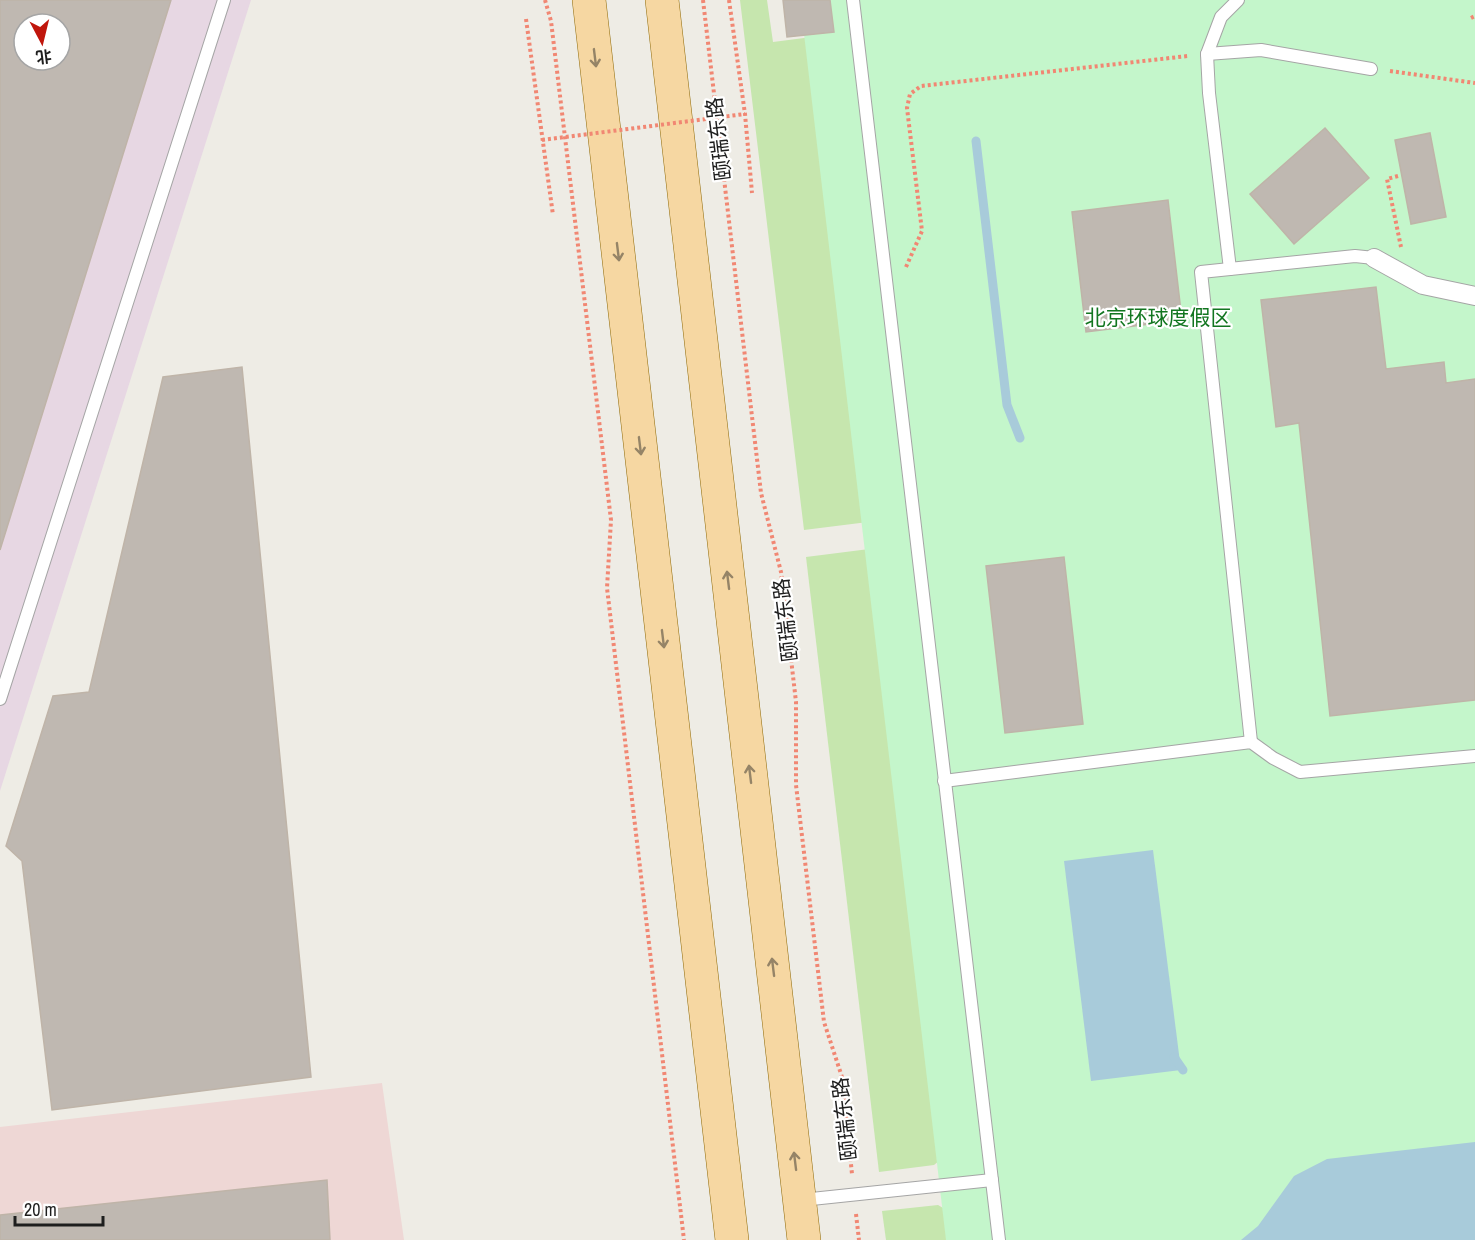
<svg xmlns="http://www.w3.org/2000/svg" width="1475" height="1240" font-family="'Archivo Narrow','Noto Sans SC',sans-serif">
  <rect width="100%" height="100%" fill="#eeece5"/>
  <polygon fill="#eed7d5" points="382,1083 404,1240 0,1240 0,1127"/>
  <path fill="#e7d7e3" fill-rule="evenodd" d="M0,0H251L0,791ZM24,24H60V60H24Z"/>
  <g fill="#c6e6ae">
    <polygon points="740,0 767,0 773,42 835,34 876,521 804,530"/>
    <polygon points="877,548 951,1151 934,1165 879,1172 806,557"/>
    <polygon points="938,1205 962,1219 977,1240 886,1240 882,1211"/>
  </g>
  <polygon fill="#c4f6cb" points="800,0 1475,0 1475,1240 946,1240"/>
  <g fill="#a8cbda">
    <polygon points="1153,850 1181,1070 1091,1081 1064,861"/>
    <polygon points="1475,1142 1475,1240 1241,1240 1258,1226 1294,1176 1327,1159"/>
  </g>
  <g fill="none" stroke-linecap="round" stroke-linejoin="round">
    <g stroke="#a8cbda" stroke-width="9">
      <polyline points="976,141 1007,405 1020,438"/>
      <polyline points="1174,1057 1183,1070"/>
    </g>
  </g>
  <g fill="#bfb8b1" stroke="#bfb4a8" stroke-width="1.5" fill-rule="evenodd">
    <path d="M0,0H171L0,550ZM24,24H60V60H24Z"/>
    <polygon points="783,0 830,0 834,32 787,37"/>
    <polygon points="1325,128 1369,178 1294,244 1250,194"/>
    <polygon points="1430,133 1446,217 1411,224 1395,140"/>
    <polygon points="1168,200 1182,320 1086,332 1072,212"/>
    <polygon points="1376,287 1386,369 1444,362 1446,383 1475,379 1475,700 1330,716 1299,423 1276,427 1261,300"/>
    <polygon points="242,367 311,1077 52,1110 22,861 6,846 53,696 89,692 163,377"/>
    <polygon points="1064,557 1083,724 1005,733 986,566"/>
    <polygon points="327,1180 330,1240 0,1240 0,1215"/>
  </g>
  <g fill="none" stroke-linecap="round" stroke-linejoin="round">
    <g stroke="#a5a5a5" stroke-width="14">
      <g id="service">
        <polyline points="853,0 999,1240"/>
        <polyline points="1207,54 1261,50 1371,69"/>
        <polyline points="1230,269 1209,93 1207,54 1221,17 1238,0"/>
        <polyline points="0,699 224,0"/>
        <polyline points="1251,742 1201,272 1355,256 1374,258"/>
        <polyline points="944,781 1251,742 1273,758 1300,772 1475,756"/>
        <polyline points="802,1200 992,1180"/>
      </g>
    </g>
    <g stroke="#a5a5a5" stroke-width="20">
      <polyline id="pedestrian" points="1374,258 1423,285 1475,296"/>
    </g>
    <g stroke="#8f6a09" stroke-width="34">
      <g id="primary">
        <polyline points="589,0 732,1240"/>
        <polyline points="662,0 804,1240"/>
      </g>
    </g>
    <g stroke="#f18773" stroke-width="4" stroke-dasharray="3 3" stroke-linecap="butt">
      <polyline points="545,0 551,21 611,520 607,588 684,1240"/>
      <polyline points="703,0 761,493 781,572 796,702 796,785 824,1022 842,1077 852,1174"/>
      <polyline points="729,0 745,114 752,193"/>
      <polyline points="1471,18 1475,16"/>
      <polyline points="526,19 553,215"/>
      <polyline points="1390,71 1475,83"/>
      <polyline points="1398,176 1387,179 1401,247"/>
      <polyline points="906,267 922,231 907,108 910,94 921,86 1188,56"/>
      <polyline points="856,1214 859,1240"/>
    </g>
    <use href="#service" stroke="#fff" stroke-width="12"/>
    <use href="#pedestrian" stroke="#fff" stroke-width="18"/>
    <use href="#primary" stroke="#f6d7a2" stroke-width="33"/>
    <polyline stroke="#f18773" stroke-width="4" stroke-dasharray="3 3" stroke-linecap="butt" points="542,140 745,114"/>
  </g>
  <defs><path id="oneway-shaft" d="M-6 0H5M1.5-3L5.5 0L1.5 3" fill="none" stroke-width="1.6" stroke-linecap="round" stroke-linejoin="round" transform="scale(1.5)"/></defs>
  <g stroke="#958467">
    <use href="#oneway-shaft" transform="translate(595 58) rotate(83)"/>
    <use href="#oneway-shaft" transform="translate(618 252) rotate(83)"/>
    <use href="#oneway-shaft" transform="translate(640 446) rotate(83)"/>
    <use href="#oneway-shaft" transform="translate(728 580) rotate(-97)"/>
    <use href="#oneway-shaft" transform="translate(663 639) rotate(83)"/>
    <use href="#oneway-shaft" transform="translate(750 774) rotate(-97)"/>
    <use href="#oneway-shaft" transform="translate(773 967) rotate(-97)"/>
    <use href="#oneway-shaft" transform="translate(795 1161) rotate(-97)"/>
  </g>
  <g text-anchor="middle" stroke-width="4.5" stroke-linejoin="round" paint-order="stroke">
    <g font-size="21" fill="#1e1e1e" stroke="#fff">
      <text transform="translate(719 139) rotate(-97)" y="7">颐瑞东路</text>
      <text transform="translate(786 620) rotate(-97)" y="7">颐瑞东路</text>
      <text transform="translate(845 1119) rotate(-97)" y="7">颐瑞东路</text>
    </g>
    <g font-size="21" fill="#127620" stroke="#fff">
      <text x="1158" y="325">北京环球度假区</text>
    </g>
  </g>
  <g transform="translate(42 42) rotate(173)"><circle r="28" fill="#ffffff" stroke="#a5a5a5" stroke-width="1.5"/>
  <path d="M0-4.5L10 22L0 15L-10 22Z" fill="#c0160c"/>
  <text y="-9" font-size="16" font-weight="bold" text-anchor="middle" fill="#1e1e1e">北</text>
  </g>
  <path d="M15 1216v9h88v-9" fill="none" stroke="#1e1e1e" stroke-width="3"/>
  <text x="24" y="1216" font-size="18" fill="#1e1e1e" stroke="#ffffff" stroke-width="4.5" paint-order="stroke">20 m</text>
</svg>
